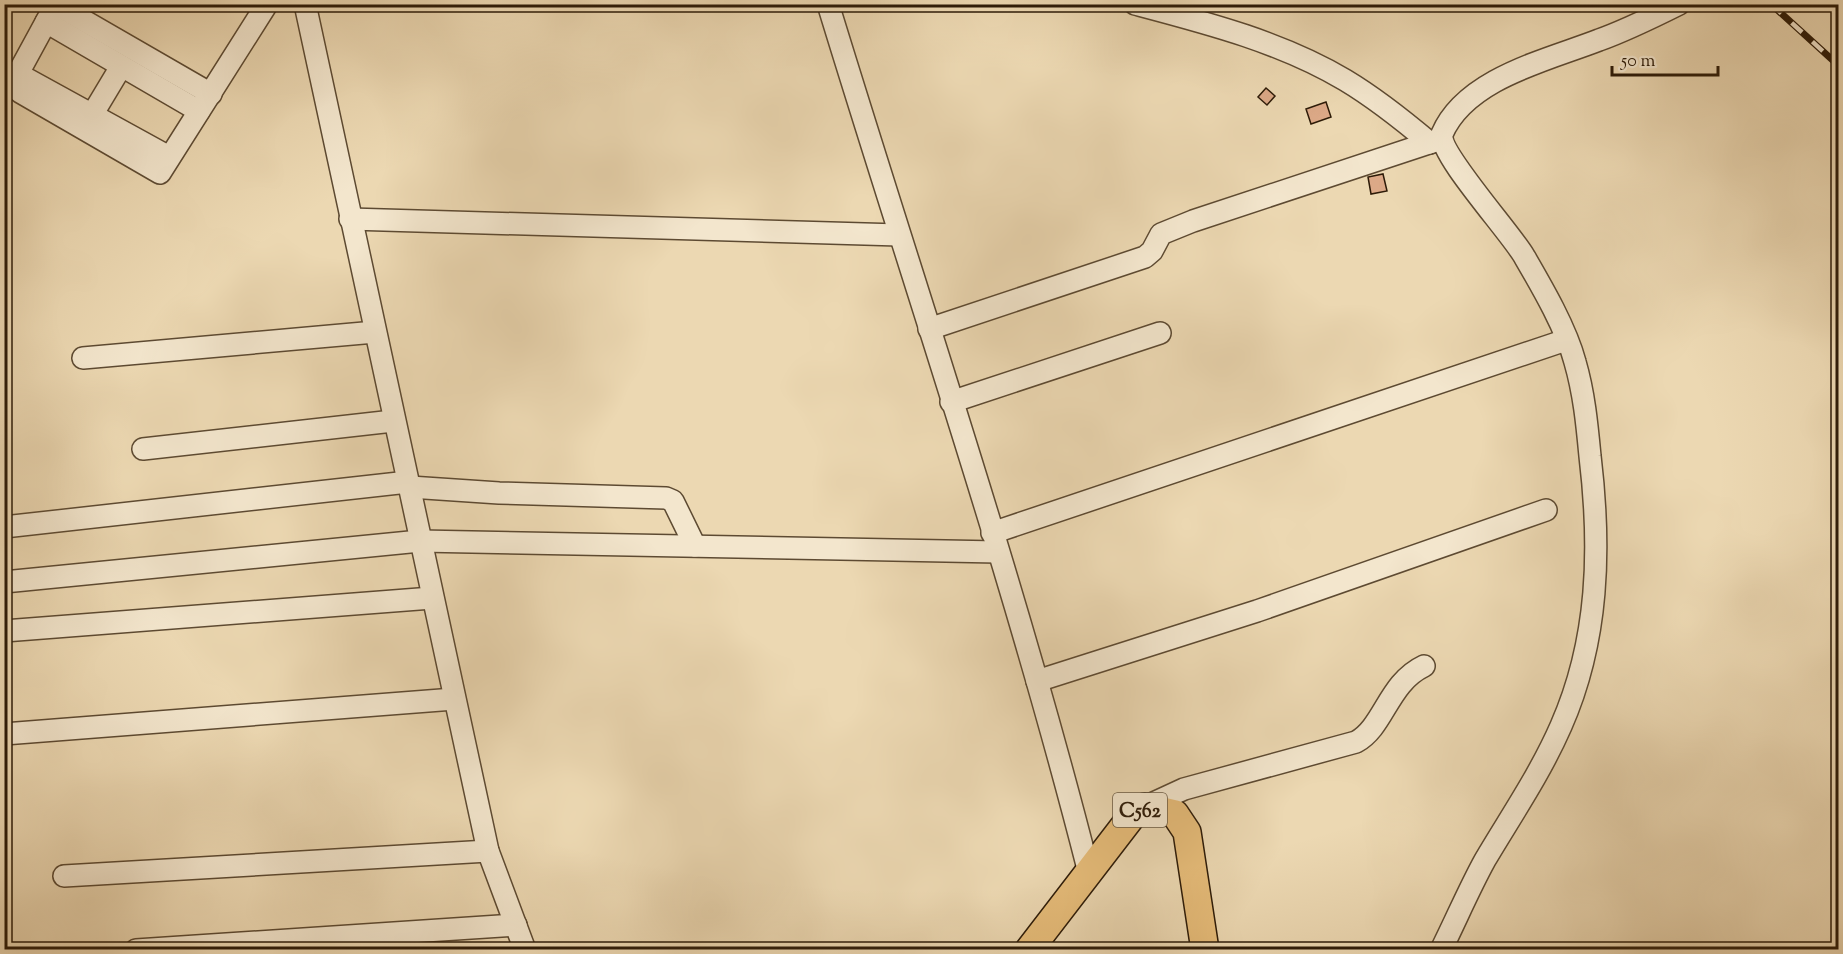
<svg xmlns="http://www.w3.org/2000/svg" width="1843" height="954" font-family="'Sorts Mill Goudy',serif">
  <rect width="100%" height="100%" fill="#ecd8b2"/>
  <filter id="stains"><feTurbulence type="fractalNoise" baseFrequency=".00333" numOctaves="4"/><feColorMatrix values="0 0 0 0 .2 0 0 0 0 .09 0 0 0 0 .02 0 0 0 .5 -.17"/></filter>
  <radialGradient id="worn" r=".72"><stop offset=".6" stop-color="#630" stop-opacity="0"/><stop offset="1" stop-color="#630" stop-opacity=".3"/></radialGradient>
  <g fill="#dca987" stroke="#2d1b08" stroke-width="1.5">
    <polygon points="1266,88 1275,96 1267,105 1258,97"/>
    <polygon points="1326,102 1331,117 1311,124 1306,109"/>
    <polygon points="1383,174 1387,191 1371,194 1368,177"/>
  </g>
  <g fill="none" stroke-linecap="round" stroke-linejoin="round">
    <g stroke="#5d4a32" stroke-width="24">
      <g id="minor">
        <polyline points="55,4 211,94"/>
        <polyline points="305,4 488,851 525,950"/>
        <path d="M828,4C916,292 1014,578 1088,869"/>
        <path d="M1135,4C1207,23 1281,42 1345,80C1375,98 1404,121 1430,143"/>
        <polyline points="46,22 199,111"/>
        <polyline points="4,72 15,79 20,92 160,173 267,4"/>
        <polyline points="15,79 27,79 169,157"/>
        <polyline points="15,79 52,11"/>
        <polyline points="92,115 116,75"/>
        <polyline points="350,219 899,235"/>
        <polyline points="929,329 1145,257 1152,251 1161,234 1193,221 1441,139"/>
        <polyline points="83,358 375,332"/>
        <polyline points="951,402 1160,333"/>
        <polyline points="143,449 393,421"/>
        <polyline points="410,487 499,493 666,498 673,501 695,546"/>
        <polyline points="4,527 408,482"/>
        <polyline points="992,533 1566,340"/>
        <polyline points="4,582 420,541 998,552"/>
        <polyline points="4,631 432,598"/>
        <polyline points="1037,681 1257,611 1546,510"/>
        <polyline points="4,734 454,699"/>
        <path d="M1145,807L1184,789L1356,742C1384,727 1388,683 1424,666"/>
        <polyline points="64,876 488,851"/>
        <polyline points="136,950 516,925"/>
        <path d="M1441,950C1456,920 1469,889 1485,860C1511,816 1540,774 1561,726C1599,640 1601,548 1590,456C1587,424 1584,393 1575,362C1566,328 1542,287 1524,256C1510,232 1439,154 1442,134C1466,78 1548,60 1599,40C1627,30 1653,17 1679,4"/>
      </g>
    </g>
    <g stroke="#2d1b08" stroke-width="30">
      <polyline id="major" points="1029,950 1135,812 1145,807 1175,814 1187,832 1205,950"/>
    </g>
    <use href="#minor" stroke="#f3e6cd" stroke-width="21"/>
    <use href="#major" stroke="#e6bc79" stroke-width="27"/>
    <g stroke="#2d1b08" stroke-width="7">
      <polyline id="rail" points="1771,4 1838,65"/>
    </g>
    <use href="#rail" stroke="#f3e6cd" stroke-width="4.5" stroke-dasharray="14" stroke-linecap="butt"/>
  </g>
  <g text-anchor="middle" stroke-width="4.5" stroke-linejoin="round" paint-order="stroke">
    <rect fill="#f3e6cd" stroke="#685843" stroke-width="1.5" x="1113" y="793" width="54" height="34" rx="4.5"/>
    <g font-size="20" font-weight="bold" fill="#2d1b08">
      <text x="1140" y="817">C562</text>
    </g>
  </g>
  <rect width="1843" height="954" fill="none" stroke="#ecd8b2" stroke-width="24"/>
  <rect x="6" y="6" width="1831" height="942" fill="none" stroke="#2d1b08" stroke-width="3"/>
  <rect x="12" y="12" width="1819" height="930" fill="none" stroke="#2d1b08" stroke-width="1.5"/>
  <path d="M1612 66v9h106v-9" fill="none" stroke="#2d1b08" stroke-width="3"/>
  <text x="1621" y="66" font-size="18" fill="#2d1b08" stroke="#f3e6cd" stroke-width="4.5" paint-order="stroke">50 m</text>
  <rect width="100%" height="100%" filter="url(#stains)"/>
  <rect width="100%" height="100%" fill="url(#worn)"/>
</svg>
